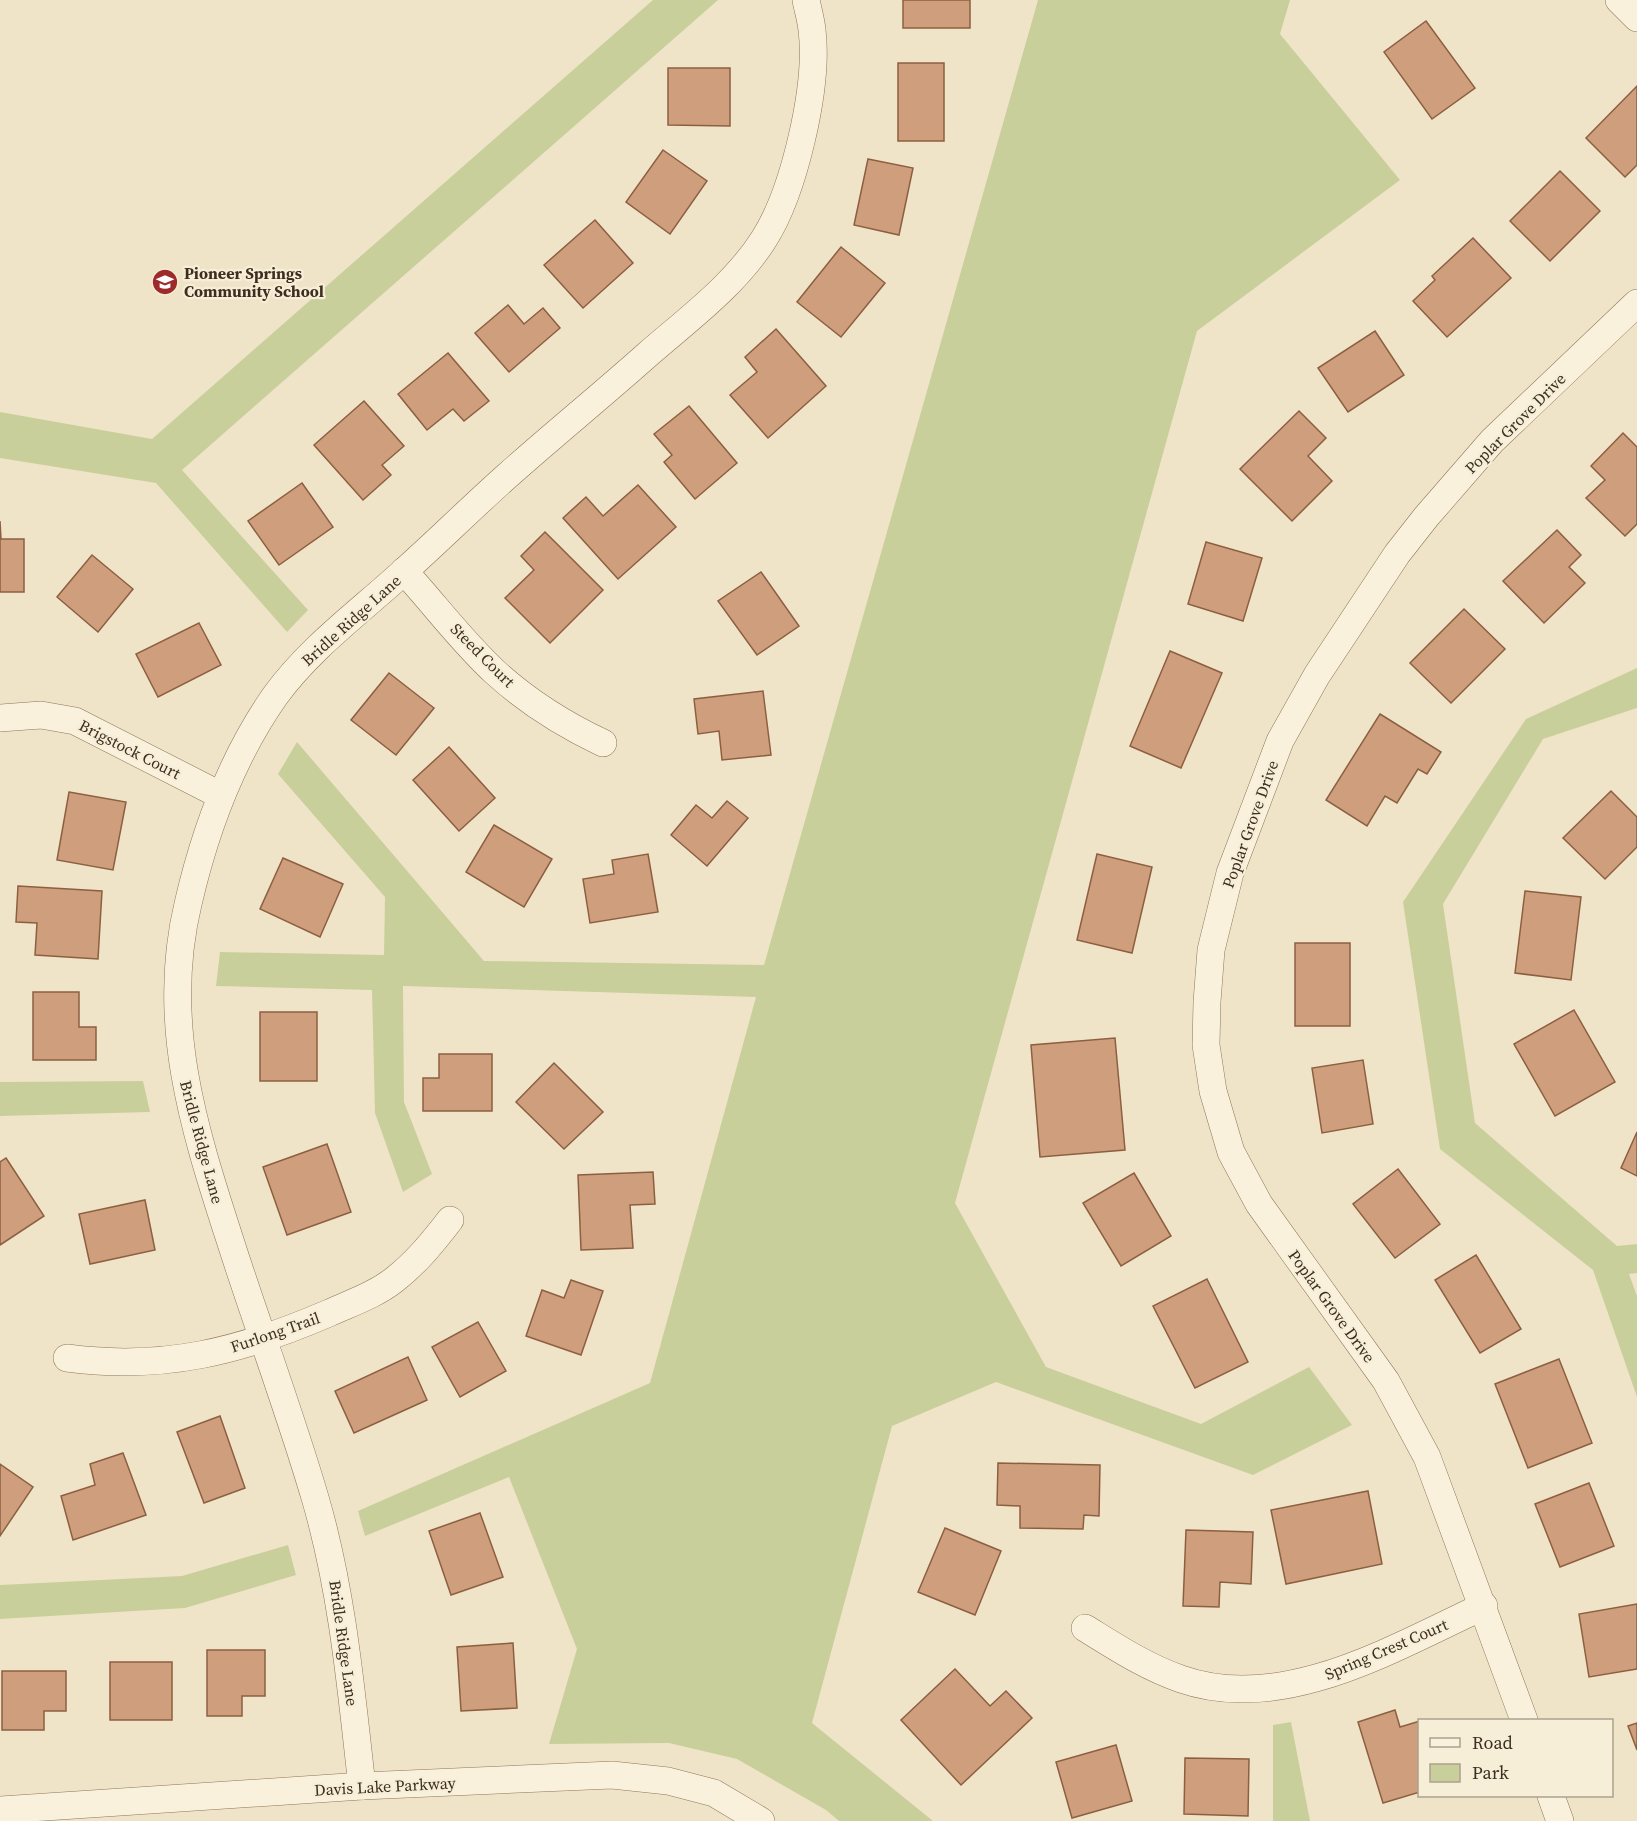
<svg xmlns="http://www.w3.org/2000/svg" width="1637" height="1821" font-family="'Source Serif 4',serif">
  <rect width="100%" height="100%" fill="#f0e4c8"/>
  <g fill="#c9cf9b">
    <polygon points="653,0 718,0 182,470 308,610 287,632 156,483 0,458 0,412 152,439"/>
    <polygon points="1038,0 1290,0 1280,34 1400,180 1197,331 955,1203 1046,1367 1201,1424 1309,1367 1352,1425 1253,1475 996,1382 892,1426 812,1723 933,1821 839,1821 826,1810 737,1759 669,1743 549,1744 577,1649 509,1477 365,1536 358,1511 650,1383 756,997 403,986 404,1102 432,1174 403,1192 375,1113 372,990 216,986 220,952 384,955 385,897 278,774 297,742 484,961 764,965"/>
    <polygon points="1637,668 1637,708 1543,739 1443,904 1475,1123 1617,1246 1637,1244 1637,1273 1629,1274 1637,1296 1637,1397 1593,1270 1440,1149 1403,902 1526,719"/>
    <polygon points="143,1081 150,1112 0,1116 0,1082"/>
    <polygon points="288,1545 296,1575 185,1608 0,1619 0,1585 182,1576"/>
    <polygon points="1291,1722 1310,1821 1273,1821 1273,1725"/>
  </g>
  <g fill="#cf9f7d" stroke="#8d5f41" stroke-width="1.5">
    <rect x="903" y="0" width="67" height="28"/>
    <polygon points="1426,21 1475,88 1432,119 1384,52"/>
    <rect x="898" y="63" width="46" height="78"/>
    <polygon points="668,68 730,68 730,126 668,125"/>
    <polygon points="1637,86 1637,165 1625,177 1586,138"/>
    <polygon points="663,150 707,181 670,234 626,202"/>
    <polygon points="868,159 913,168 899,235 854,225"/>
    <polygon points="1560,171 1600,211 1550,261 1510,221"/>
    <polygon points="595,220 633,263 583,308 544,265"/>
    <polygon points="1473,238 1511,278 1447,337 1413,301 1435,280 1432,276"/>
    <polygon points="841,247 885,283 841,337 797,302"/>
    <polygon points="508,305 524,324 543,308 560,328 509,372 475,333"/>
    <polygon points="776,329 826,386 768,438 730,395 757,372 745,357"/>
    <polygon points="1375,331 1404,375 1348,412 1318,368"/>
    <polygon points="448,353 489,401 464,421 453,409 427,430 398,394"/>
    <polygon points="364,401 404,446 382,465 391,475 363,500 314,445"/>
    <polygon points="689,406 737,463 695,499 664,462 672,455 654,434"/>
    <polygon points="1299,411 1326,438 1308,456 1332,481 1292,521 1240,469"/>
    <polygon points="1623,433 1637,447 1637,524 1625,536 1586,498 1605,480 1591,466"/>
    <polygon points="302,483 333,527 279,565 248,521"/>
    <polygon points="638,485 676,527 618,579 563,518 586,497 603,516"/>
    <polygon points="0,521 1,539 24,539 24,592 0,592"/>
    <polygon points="1557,530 1581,555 1569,567 1585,583 1544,623 1503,581"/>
    <polygon points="545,532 603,590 550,643 505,598 534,570 521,556"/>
    <polygon points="1206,542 1262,558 1243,621 1188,604"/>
    <polygon points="92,555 133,589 98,632 57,597"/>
    <polygon points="761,572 799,626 757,655 718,601"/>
    <polygon points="1464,609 1505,649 1451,703 1410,663"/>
    <polygon points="199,623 221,665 158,697 136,654"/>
    <polygon points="1170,651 1222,673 1181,768 1130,746"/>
    <polygon points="389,673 434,708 396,755 351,720"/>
    <polygon points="763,691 771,755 722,760 719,731 698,734 694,699"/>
    <polygon points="1380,714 1441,752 1427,774 1418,769 1397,803 1385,796 1367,826 1326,800"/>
    <polygon points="449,747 495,798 459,831 413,780"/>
    <polygon points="1611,791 1637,817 1637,847 1605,879 1563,838"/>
    <polygon points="69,792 126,802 113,870 57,860"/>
    <polygon points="727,801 748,818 707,866 671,835 696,805 712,818"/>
    <polygon points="494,825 552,859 524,907 466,872"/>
    <polygon points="648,854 658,912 590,923 583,879 614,874 612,860"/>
    <polygon points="1097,854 1152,867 1132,953 1077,940"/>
    <polygon points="283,858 343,884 320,937 260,909"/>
    <polygon points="18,886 102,891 98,959 35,955 37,923 16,922"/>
    <polygon points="1525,891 1581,897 1571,980 1515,973"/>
    <rect x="1295" y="943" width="55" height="83"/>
    <polygon points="33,992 79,992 79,1027 96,1027 96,1060 33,1060"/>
    <polygon points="1574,1010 1615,1082 1555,1116 1514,1044"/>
    <rect x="260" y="1012" width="57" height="69"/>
    <polygon points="1115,1038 1125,1150 1040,1157 1031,1045"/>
    <polygon points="439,1054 492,1054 492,1111 423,1111 423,1078 439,1078"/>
    <polygon points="1363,1060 1373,1124 1322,1133 1312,1068"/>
    <polygon points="554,1063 603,1112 564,1149 516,1102"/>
    <polygon points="1637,1132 1637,1176 1621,1168"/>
    <polygon points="327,1144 351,1212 287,1235 263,1167"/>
    <polygon points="6,1158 44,1216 0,1245 0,1162"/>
    <polygon points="1398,1169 1440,1224 1395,1258 1353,1204"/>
    <polygon points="653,1172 655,1204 630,1205 633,1248 581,1250 578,1175"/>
    <polygon points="1134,1173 1171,1236 1121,1266 1083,1203"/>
    <polygon points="145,1200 155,1250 90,1264 79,1214"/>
    <polygon points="1476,1255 1521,1329 1480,1353 1435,1280"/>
    <polygon points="1207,1279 1248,1362 1195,1388 1153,1306"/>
    <polygon points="571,1280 603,1291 581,1355 526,1336 542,1290 564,1298"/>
    <polygon points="478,1322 506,1371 460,1397 432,1347"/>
    <polygon points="408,1357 427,1400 354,1433 335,1391"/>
    <polygon points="1559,1359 1592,1443 1528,1468 1495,1384"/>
    <polygon points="220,1416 245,1488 204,1503 177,1432"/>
    <polygon points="123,1453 146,1515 73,1540 61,1496 95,1485 90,1464"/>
    <polygon points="998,1463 1100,1465 1099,1516 1084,1515 1083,1529 1020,1528 1020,1506 997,1505"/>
    <polygon points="0,1464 33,1487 0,1536"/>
    <polygon points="1589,1483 1614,1546 1560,1567 1535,1504"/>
    <polygon points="1368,1491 1382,1564 1286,1584 1271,1510"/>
    <polygon points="480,1513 503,1577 451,1595 429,1531"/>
    <polygon points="945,1528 1001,1551 975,1615 918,1592"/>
    <polygon points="1186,1530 1253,1532 1251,1584 1220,1582 1219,1607 1183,1606"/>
    <polygon points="1637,1604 1637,1669 1589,1677 1579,1614"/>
    <polygon points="513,1643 517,1708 461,1711 457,1647"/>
    <polygon points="207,1650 265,1650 265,1696 242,1696 242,1716 207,1716"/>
    <rect x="110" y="1662" width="62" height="58"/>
    <polygon points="955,1669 990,1706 1006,1691 1032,1718 961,1785 901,1720"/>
    <polygon points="2,1671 66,1671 66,1711 44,1711 44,1730 2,1730"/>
    <polygon points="1395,1710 1400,1727 1420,1721 1420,1792 1383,1803 1358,1722"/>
    <polygon points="1637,1723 1637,1750 1628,1726"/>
    <polygon points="1116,1745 1132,1801 1072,1818 1056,1762"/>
    <polygon points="1185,1758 1249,1759 1248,1816 1184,1814"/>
  </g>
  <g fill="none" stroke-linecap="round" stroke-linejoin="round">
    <g stroke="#8d765c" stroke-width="28">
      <g id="street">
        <polyline points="1619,0 1637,18"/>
        <path d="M404,571C435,605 463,643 496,673C528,702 565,725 603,743"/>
        <polyline points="0,718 41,715 75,721 220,795"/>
        <path d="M67,1358C164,1371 241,1351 329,1313C351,1303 375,1295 394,1280C416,1263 433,1242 450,1220"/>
        <path d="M1085,1628C1116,1647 1146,1667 1181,1679C1283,1715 1395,1647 1484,1606"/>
        <polyline points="1524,1720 1427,1457 1386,1381 1259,1204 1231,1152 1213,1091 1206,1045 1207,1002 1211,950 1230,873 1280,741 1317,675 1397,554 1426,517 1492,441 1637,303"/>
        <path d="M362,1786C351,1690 343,1595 316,1501C290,1412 257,1325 229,1237C193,1126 160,1021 188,904C205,830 231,759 275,696C309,649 358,613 401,574C437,542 471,508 507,476C553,435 601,396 647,355C687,320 735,285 764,239C794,192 819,86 812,30C811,20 808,10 806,0"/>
        <polyline points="1551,1796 1560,1821"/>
        <polyline points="0,1810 362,1786 612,1775 668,1781 714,1793 761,1821"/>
      </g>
    </g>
    <use href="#street" stroke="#faf1dc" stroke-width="27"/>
  </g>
  <defs>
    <g id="school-disc" transform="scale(1.35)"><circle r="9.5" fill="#9e2a2b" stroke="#f7eed8"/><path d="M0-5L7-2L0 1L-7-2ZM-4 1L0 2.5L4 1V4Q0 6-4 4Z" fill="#fff"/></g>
  </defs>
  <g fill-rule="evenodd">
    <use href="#school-disc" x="165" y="282"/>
  </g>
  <g text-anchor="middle" stroke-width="4.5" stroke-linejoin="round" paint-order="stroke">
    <g font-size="16" font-weight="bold" fill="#3d2e20" stroke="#f7eed8" text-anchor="start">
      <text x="184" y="279">Pioneer Springs<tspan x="184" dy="18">Community School</tspan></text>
    </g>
    <g font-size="16" fill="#3d2e20" stroke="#f7eed8">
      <text transform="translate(1515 423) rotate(-45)" y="6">Poplar Grove Drive</text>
      <text transform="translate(351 620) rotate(-42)" y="6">Bridle Ridge Lane</text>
      <text transform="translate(483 655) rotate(45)" y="6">Steed Court</text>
      <text transform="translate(130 749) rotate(27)" y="6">Brigstock Court</text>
      <text transform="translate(1250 824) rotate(-70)" y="6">Poplar Grove Drive</text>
      <text transform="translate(202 1142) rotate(75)" y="6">Bridle Ridge Lane</text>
      <text transform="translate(1332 1306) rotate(54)" y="6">Poplar Grove Drive</text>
      <text transform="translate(275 1332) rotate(-19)" y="6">Furlong Trail</text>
      <text transform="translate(344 1643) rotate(82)" y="6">Bridle Ridge Lane</text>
      <text transform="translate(1386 1649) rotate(-23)" y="6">Spring Crest Court</text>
      <text transform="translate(385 1786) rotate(-3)" y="6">Davis Lake Parkway</text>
    </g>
  </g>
  <rect x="1418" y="1719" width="195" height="78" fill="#f7eed8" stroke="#ada18e" stroke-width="1.5"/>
  <rect x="1430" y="1738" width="30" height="9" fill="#faf1dc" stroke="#ada18e" stroke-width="1.5"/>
  <text x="1472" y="1749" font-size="18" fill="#3d2e20">Road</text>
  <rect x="1430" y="1764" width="30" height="18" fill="#c9cf9b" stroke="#ada18e" stroke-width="1.5"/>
  <text x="1472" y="1779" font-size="18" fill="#3d2e20">Park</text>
</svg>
